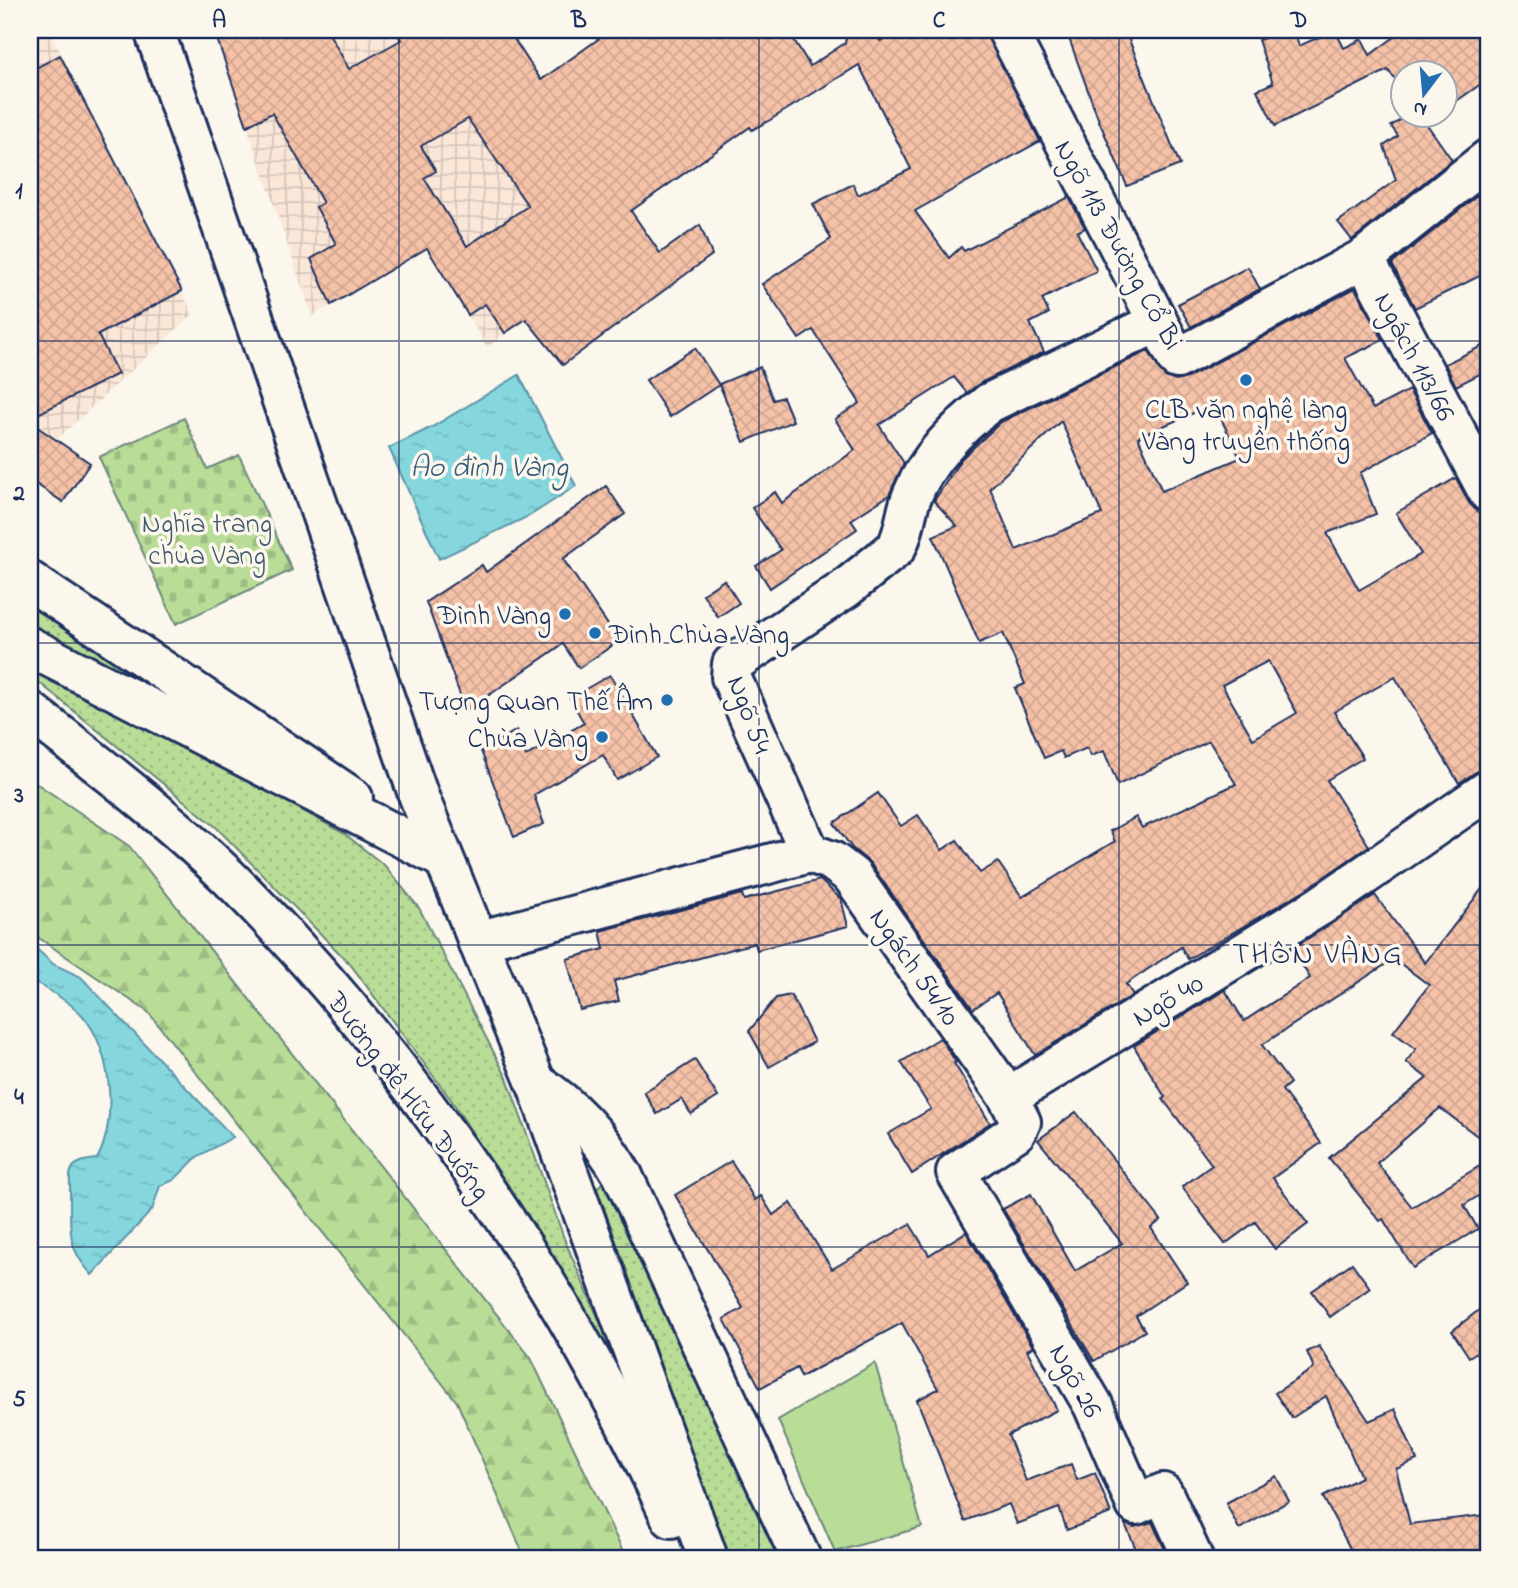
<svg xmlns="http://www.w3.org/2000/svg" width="1518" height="1588" font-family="'Indie Flower',sans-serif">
  <defs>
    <pattern id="industrial-grid" width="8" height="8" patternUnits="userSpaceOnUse" patternTransform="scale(1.75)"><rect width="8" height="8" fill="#fae7d7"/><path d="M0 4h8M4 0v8" fill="none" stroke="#d6c6bb"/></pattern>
    <pattern id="grass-dots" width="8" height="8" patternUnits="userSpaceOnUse" patternTransform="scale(1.75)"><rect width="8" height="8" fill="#b9dc96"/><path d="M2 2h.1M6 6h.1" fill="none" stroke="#9ebd84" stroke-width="1.8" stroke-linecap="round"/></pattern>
    <pattern id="forest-firs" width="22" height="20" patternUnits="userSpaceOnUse" patternTransform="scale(1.75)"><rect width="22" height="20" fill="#b9dc96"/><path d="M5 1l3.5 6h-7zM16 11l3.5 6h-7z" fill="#9ebd84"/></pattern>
    <pattern id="cemetery-stones" width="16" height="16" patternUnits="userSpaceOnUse" patternTransform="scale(1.75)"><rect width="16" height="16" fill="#b9dc96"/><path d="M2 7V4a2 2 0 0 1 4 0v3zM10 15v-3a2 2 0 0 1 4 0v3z" fill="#9ebd84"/></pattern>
    <pattern id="water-ripples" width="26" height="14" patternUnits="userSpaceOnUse" patternTransform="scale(1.75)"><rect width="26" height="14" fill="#85d7dd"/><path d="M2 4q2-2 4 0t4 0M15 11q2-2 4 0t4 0" fill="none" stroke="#72b9c0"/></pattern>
    <pattern id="building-cross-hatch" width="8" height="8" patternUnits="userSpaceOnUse" patternTransform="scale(1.75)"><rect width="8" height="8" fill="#f6c2a7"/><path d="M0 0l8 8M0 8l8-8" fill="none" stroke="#d2a792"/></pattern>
  </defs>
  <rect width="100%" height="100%" fill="#fbf7ec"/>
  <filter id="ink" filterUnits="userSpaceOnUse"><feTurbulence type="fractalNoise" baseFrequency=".0143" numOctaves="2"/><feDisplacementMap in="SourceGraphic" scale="14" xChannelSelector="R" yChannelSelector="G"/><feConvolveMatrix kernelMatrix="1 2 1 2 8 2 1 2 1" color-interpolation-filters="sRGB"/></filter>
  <g filter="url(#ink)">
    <g fill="url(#industrial-grid)">
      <polygon points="30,30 49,30 193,314 56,440 30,422"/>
      <polygon points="214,30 508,30 679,280 563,365 526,319 487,347 427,249 312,316"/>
    </g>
    <g fill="url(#grass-dots)" stroke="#6a867a" stroke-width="2">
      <polygon points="30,603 177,700 30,632"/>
      <polygon points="30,660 345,834 385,866 419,908 507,1078 565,1241 622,1373 617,1379 564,1277 452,1101 350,964 216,827 30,675"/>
      <polygon points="602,1183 604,1185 780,1558 729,1558 597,1188"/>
    </g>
    <polygon fill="url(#forest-firs)" stroke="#6a867a" stroke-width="2" points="30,779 129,846 531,1358 626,1558 525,1558 457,1402 148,1012 30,932"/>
    <polygon fill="url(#cemetery-stones)" stroke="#6a867a" stroke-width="2" points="184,418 207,469 239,455 292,570 176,624 99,457"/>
    <polygon fill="#b9dc96" stroke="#6a867a" stroke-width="2" points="875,1363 922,1527 835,1552 778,1420"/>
    <g fill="url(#water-ripples)" stroke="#5b94aa" stroke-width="2">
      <polygon points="519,375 576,486 531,515 439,559 389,448 432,427"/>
      <path d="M30,943L53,964L81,977L233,1137L197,1157L174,1180L160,1186L152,1210L92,1275C68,1249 70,1233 70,1199C71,1174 63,1162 97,1159C118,1121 112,1049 83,1016C73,1004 44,987 30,979Z"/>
    </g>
    <g fill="url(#building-cross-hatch)" stroke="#1b2f5e" stroke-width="2" fill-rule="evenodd">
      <path d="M214,30H327L349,69L401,40L395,30H508L541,80L611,30H788L810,66L845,43L848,30H875L880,41L905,30H985L1040,141L915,211L949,258L961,247L964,251L1069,197L1085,228L1077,232L1097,271L1042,299L1049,313L1030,323L1044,352L980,383L967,393L954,377L879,425L904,463L889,495L851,520L857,529L770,588L756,566L781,550L752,508L775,492L782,503L855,450L835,419L860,403L813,330L799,339L762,284L831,239L813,204L853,184L858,195L911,169L859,65L770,120L752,130L750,127L631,211L660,253L700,225L712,255L563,365L526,319L505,333L485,304L468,315L427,248L331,305L311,259L336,244L316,207L323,203L272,113L247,126ZM468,119L528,206L467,246L424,178L436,171L421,146Z"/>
      <polygon points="1066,30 1125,30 1180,165 1127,186 1099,121"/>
      <polygon points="1288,30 1294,30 1299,46 1335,30 1344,48 1362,39 1370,55 1404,30 1488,30 1488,79 1445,109 1445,74 1403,74 1403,90 1388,70 1275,126 1257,90 1273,83 1258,40"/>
      <polygon points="60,55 182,291 98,335 118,374 30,418 30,71"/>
      <polygon points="1407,116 1421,116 1452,160 1352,240 1338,222 1396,180 1384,146 1398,136 1391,126"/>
      <polygon points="1488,187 1488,272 1415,308 1392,264"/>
      <polygon points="1248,267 1260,289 1191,327 1178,304"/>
      <path d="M1355,288L1383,340L1345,358L1373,409L1409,390L1432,433L1360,473L1376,514L1327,533L1359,590L1421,554L1396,513L1456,478L1469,503L1477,511L1488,514V768L1476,772L1459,783L1395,677L1334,712L1363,758L1327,780L1369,846L1308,888L1188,959L1181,947L1126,984L1133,995L1035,1055L997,993L973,1009L870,863L852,848L834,823L878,793L901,826L918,815L942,850L957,840L980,873L998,862L1022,897L1115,841L1110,831L1136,817L1142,828L1236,784L1209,741L1118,785L1104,751L1091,756L1087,748L1064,758L1061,751L1044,758L1015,688L1025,684L1003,633L979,643L933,536L957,526L934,501L961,459L1001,422L1148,351L1165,377L1176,381L1187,378ZM1214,404L1240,458L1162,491L1138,437ZM1061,421L1102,514L1016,550L990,488ZM1268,661L1297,713L1253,739L1222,685Z"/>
      <polygon points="1488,343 1488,370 1456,386 1445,364"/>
      <polygon points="695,348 719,385 670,417 646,380"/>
      <polygon points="760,367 773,400 783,397 793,421 744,442 719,384"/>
      <polygon points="30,422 90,463 63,502 30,480"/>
      <polygon points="606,486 625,514 563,559 619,641 579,668 563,644 466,711 426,602 482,565 486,572"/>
      <polygon points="724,580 739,603 718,617 703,594"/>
      <polygon points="610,675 657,757 617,780 603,755 534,795 544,824 514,837 481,751 517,730 526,756 584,723 570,698"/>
      <polygon points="820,880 841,899 848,926 757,950 755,943 614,981 619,1001 580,1010 567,959 604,949 600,931 742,894 744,900"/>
      <polygon points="1488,881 1488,1144 1440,1108 1377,1163 1412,1207 1488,1161 1488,1190 1464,1205 1478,1229 1413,1268 1383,1219 1380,1221 1329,1158 1427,1078 1406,1062 1416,1049 1393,1032 1429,985 1394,959 1262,1045 1290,1083 1282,1090 1321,1143 1273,1178 1308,1224 1275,1249 1255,1222 1225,1244 1182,1187 1212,1165 1163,1099 1165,1097 1134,1046 1225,990 1244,1021 1310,978 1292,949 1375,895 1425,963"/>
      <polygon points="791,995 814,1042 769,1067 749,1031 776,998"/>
      <polygon points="940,1038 956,1062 954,1063 990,1123 912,1174 888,1134 931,1109 901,1062"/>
      <polygon points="695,1060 718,1097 691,1114 682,1099 657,1114 644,1092"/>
      <polygon points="1076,1112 1161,1220 1151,1228 1187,1282 1136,1316 1145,1331 1094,1361 1003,1209 1031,1194 1075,1271 1122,1243 1038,1140"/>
      <polygon points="731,1161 755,1200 761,1196 773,1215 791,1203 832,1269 910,1224 929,1255 966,1232 1033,1347 1027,1350 1057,1410 1008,1435 1026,1481 1071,1464 1077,1480 1095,1473 1111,1513 1067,1530 1059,1508 1017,1524 1009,1504 965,1521 917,1400 938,1389 902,1323 801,1377 797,1368 760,1388 724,1319 743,1308 675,1195"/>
      <polygon points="1352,1263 1370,1288 1330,1317 1312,1291"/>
      <polygon points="1488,1303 1488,1345 1469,1357 1452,1331"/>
      <polygon points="1319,1346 1369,1421 1395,1409 1417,1460 1396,1469 1410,1524 1485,1515 1488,1558 1355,1558 1323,1497 1361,1477 1326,1396 1292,1418 1275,1393 1314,1368 1307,1352"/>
      <polygon points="1276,1476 1289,1501 1239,1529 1226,1503"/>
      <polygon points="1152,1522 1169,1558 1140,1558 1125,1524 1134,1527"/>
    </g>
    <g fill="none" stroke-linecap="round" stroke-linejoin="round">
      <g stroke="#1b2f5e" stroke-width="44">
        <g id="minor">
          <polyline points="1007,30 1177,359 1364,258 1488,159"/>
          <polyline points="1364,258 1488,492"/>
          <polyline points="810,853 832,861 852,876 1008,1097"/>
          <path d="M477,941L810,853L731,677L732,664L845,589L896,548C905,533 905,513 912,496C927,458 958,428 989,403L1158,322"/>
          <path d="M536,1083C574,1107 601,1137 623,1176"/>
          <polyline points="1193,1558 1163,1493 1136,1505 1093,1405 956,1172 1016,1132 1021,1122 1008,1097 1320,906 1488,790"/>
        </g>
      </g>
      <g stroke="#1b2f5e" stroke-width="44">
        <g id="tertiary">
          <polyline points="30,581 353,798"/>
          <polyline points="623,1176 801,1558"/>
        </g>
      </g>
      <g stroke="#1b2f5e" stroke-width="44">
        <g id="secondary">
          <polyline points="154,30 419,797 536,1083 708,1558"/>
          <polyline points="30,647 442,858"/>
          <path d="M30,711C111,774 191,836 262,911C426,1083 573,1302 671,1518"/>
        </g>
      </g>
      <use href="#minor" stroke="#fbf7ec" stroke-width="38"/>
      <use href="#tertiary" stroke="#fbf7ec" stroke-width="38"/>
      <use href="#secondary" stroke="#fbf7ec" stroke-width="38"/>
    </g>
  </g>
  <path fill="none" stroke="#1b2f5e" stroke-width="2" stroke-opacity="0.55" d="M399,30V1558M759,30V1558M1119,30V1558M30,341H1488M30,643H1488M30,945H1488M30,1247H1488"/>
  <g fill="#1f6fb2" stroke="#fbf7ec" stroke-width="2.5">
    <circle cx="1246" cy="380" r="7"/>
    <circle cx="565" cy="614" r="7"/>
    <circle cx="595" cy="633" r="7"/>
    <circle cx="667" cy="700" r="7"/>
    <circle cx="602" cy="737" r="7"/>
  </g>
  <g text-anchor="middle" stroke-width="7" stroke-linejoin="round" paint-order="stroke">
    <g font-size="28" fill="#1b2f5e" stroke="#fbf7ec">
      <text transform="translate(1120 244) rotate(61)" y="10">Ngõ 113 Đường Cổ Bi</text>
      <text transform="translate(1416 356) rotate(62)" y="10">Ngách 113/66</text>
      <text transform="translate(751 714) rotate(69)" y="10">Ngõ 54</text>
      <text transform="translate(916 966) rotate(55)" y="10">Ngách 54/10</text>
      <text transform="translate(1167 999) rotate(-31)" y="10">Ngõ 40</text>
      <text transform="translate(410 1095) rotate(53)" y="10">Đường đê Hữu Đuống</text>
      <text transform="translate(1077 1380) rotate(61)" y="10">Ngõ 26</text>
    </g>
    <g font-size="28" fill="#1b2f5e" stroke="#fbf7ec" text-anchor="end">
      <text x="1246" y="418" text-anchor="middle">CLB văn nghệ làng<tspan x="1246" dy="32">Vàng truyền thống</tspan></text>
      <text x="551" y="624">Đình Vàng</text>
      <text x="609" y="643" text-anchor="start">Đình Chùa Vàng</text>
      <text x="653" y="710">Tượng Quan Thế Âm</text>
      <text x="588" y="747">Chùa Vàng</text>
    </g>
    <g font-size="28" fill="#425a6c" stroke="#fbf7ec">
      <text x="207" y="532">Nghĩa trang<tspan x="207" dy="32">chùa Vàng</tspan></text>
    </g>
    <g font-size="30" font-style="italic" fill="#36597e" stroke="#fbf7ec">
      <text x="489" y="476">Ao đình Vàng</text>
    </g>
    <g font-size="30" letter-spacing="2" fill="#1b2f5e" stroke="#fbf7ec">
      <text x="1318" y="963">THÔN VÀNG</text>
    </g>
  </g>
  <rect width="1518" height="1588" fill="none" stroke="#fbf7ec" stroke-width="77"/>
  <g transform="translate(1424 94) rotate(196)"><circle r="33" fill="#fbf7ec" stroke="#a1a7b3" stroke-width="2"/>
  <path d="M0-5L12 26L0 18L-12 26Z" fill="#1f6fb2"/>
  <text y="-10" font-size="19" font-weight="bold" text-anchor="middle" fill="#1b2f5e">N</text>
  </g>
  <rect x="38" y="38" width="1442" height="1512" fill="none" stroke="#1b2f5e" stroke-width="2.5"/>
  <g font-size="23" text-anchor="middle" font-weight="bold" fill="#1b2f5e">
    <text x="219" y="27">A</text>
    <text x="579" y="27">B</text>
    <text x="939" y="27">C</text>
    <text x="1299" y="27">D</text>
    <text x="19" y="198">1</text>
    <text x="19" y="500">2</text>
    <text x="19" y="802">3</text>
    <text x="19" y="1104">4</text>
    <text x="19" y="1406">5</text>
  </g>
</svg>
